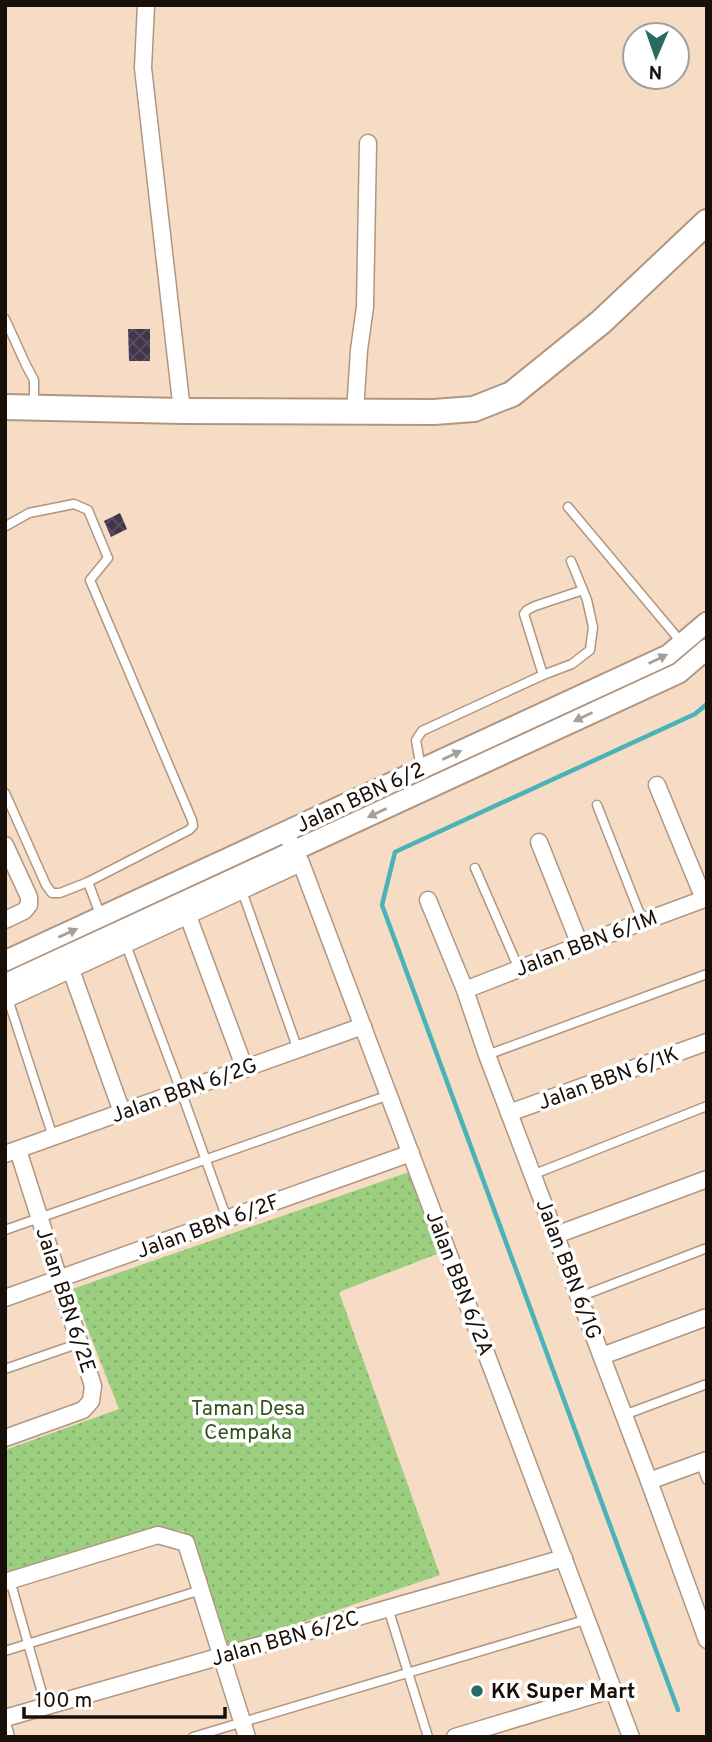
<svg xmlns="http://www.w3.org/2000/svg" width="712" height="1742" font-family="Overpass,sans-serif">
  <defs>
    <pattern id="grass-dots" width="8" height="8" patternUnits="userSpaceOnUse" patternTransform="scale(1.75)"><rect width="8" height="8" fill="#9bcf7f"/><path d="M2 2h.1M6 6h.1" fill="none" stroke="#85b16c" stroke-width="1.8" stroke-linecap="round"/></pattern>
    <pattern id="building-cross-hatch" width="8" height="8" patternUnits="userSpaceOnUse" patternTransform="scale(1.75)"><rect width="8" height="8" fill="#42344b"/><path d="M0 0l8 8M0 8l8-8" fill="none" stroke="#5a4e60"/></pattern>
  </defs>
  <rect width="100%" height="100%" fill="#f7dcc5"/>
  <polygon fill="url(#grass-dots)" points="409,1172 437,1254 339,1292 440,1575 229,1647 194,1543 183,1531 162,1529 5,1576 5,1450 119,1409 72,1289"/>
  <g fill="none" stroke-linecap="round" stroke-linejoin="round">
    <polyline stroke="#49b3b7" stroke-width="4.5" points="678,1710 382,905 395,852 695,714 707,704"/>
  </g>
  <g fill="url(#building-cross-hatch)">
    <polygon points="128,329 150,329 150,361 129,361"/>
    <polygon points="120,513 127,529 111,537 104,521"/>
  </g>
  <g fill="none" stroke-linecap="round" stroke-linejoin="round">
    <g stroke="#b09681" stroke-width="11">
      <g id="service">
        <polyline points="5,319 26,365 34,380 34,404"/>
        <polyline points="568,507 682,643"/>
        <polyline points="6,526 29,513 74,504 88,510 108,558 90,580 192,820 193,826 189,830 88,882 101,917"/>
        <polyline points="543,675 524,614 527,610 535,606 583,590"/>
        <polyline points="421,769 416,740 422,731 543,675 572,664 590,650 593,627 587,600 571,561"/>
        <polyline points="5,793 46,885 52,893 60,893 88,882"/>
        <polyline points="597,805 643,922"/>
        <polyline points="475,868 519,969"/>
        <polyline points="242,891 298,1050"/>
        <polyline points="126,945 181,1091 227,1219"/>
        <polyline points="8,999 53,1137"/>
        <polyline points="487,1055 707,974"/>
        <polyline points="532,1175 707,1106"/>
        <polyline points="5,1230 389,1095"/>
        <polyline points="579,1297 707,1248"/>
        <polyline points="5,1369 80,1343"/>
        <polyline points="624,1415 707,1384"/>
        <polyline points="700,1462 707,1480"/>
        <polyline points="10,1580 46,1707"/>
        <polyline points="388,1608 428,1737"/>
        <polyline points="5,1651 201,1590"/>
        <polyline points="5,1718 10,1737"/>
        <polyline points="193,1737 588,1619"/>
      </g>
    </g>
    <g stroke="#b09681" stroke-width="19">
      <g id="minor">
        <polyline points="146,5 143,68 182,411"/>
        <polyline points="355,412 359,350 365,307 368,143"/>
        <polyline points="657,785 704,899"/>
        <polyline points="285,832 301,863 631,1737"/>
        <polyline points="539,842 580,945"/>
        <polyline points="5,845 29,897 29,905 24,911 5,920"/>
        <polyline points="428,900 465,990 487,1055 649,1481 707,1640"/>
        <polyline points="188,916 245,1069"/>
        <polyline points="71,970 122,1112"/>
        <polyline points="465,990 580,945 707,898"/>
        <polyline points="5,1000 301,863"/>
        <polyline points="509,1113 707,1042"/>
        <polyline points="5,1154 363,1026"/>
        <polyline points="556,1235 707,1179"/>
        <polyline points="5,1298 411,1153"/>
        <polyline points="602,1356 707,1317"/>
        <polyline points="5,1438 83,1410 91,1401 93,1386 18,1150"/>
        <polyline points="649,1481 707,1460"/>
        <polyline points="5,1582 158,1535 186,1543 247,1737"/>
        <polyline points="5,1718 564,1558"/>
        <polyline points="455,1737 614,1689"/>
      </g>
    </g>
    <g stroke="#b09681" stroke-width="23">
      <g id="tertiary">
        <polyline points="5,961 668,655 707,622"/>
        <polyline points="5,984 679,673 707,649"/>
      </g>
    </g>
    <g stroke="#b09681" stroke-width="28">
      <polyline id="primary" points="5,407 182,411 434,412 474,409 512,394 601,322 707,222"/>
    </g>
    <use href="#service" stroke="#fff" stroke-width="8"/>
    <use href="#minor" stroke="#fff" stroke-width="16"/>
    <use href="#tertiary" stroke="#fff" stroke-width="19"/>
    <use href="#primary" stroke="#fff" stroke-width="24"/>
  </g>
  <defs><path id="oneway-solid" d="M-6-.8H1V-3.2L6.5 0L1 3.2V.8H-6Z" transform="scale(1.75)"/></defs>
  <g fill="#a39f9c">
    <use href="#oneway-solid" transform="translate(658 659) rotate(-26)"/>
    <use href="#oneway-solid" transform="translate(583 717) rotate(155)"/>
    <use href="#oneway-solid" transform="translate(452 755) rotate(-25)"/>
    <use href="#oneway-solid" transform="translate(377 813) rotate(155)"/>
    <use href="#oneway-solid" transform="translate(68 933) rotate(-24)"/>
  </g>
  <circle fill="#276c60" stroke="#fff" stroke-width="2.5" cx="477" cy="1691" r="7"/>
  <g text-anchor="middle" stroke-width="7" stroke-linejoin="round" paint-order="stroke">
    <g font-size="21" fill="#180f08" stroke="#fff">
      <text transform="translate(360 797) rotate(-25)" y="7">Jalan BBN 6/2</text>
      <text transform="translate(586 943) rotate(-21)" y="7">Jalan BBN 6/1M</text>
      <text transform="translate(608 1078) rotate(-20)" y="7">Jalan BBN 6/1K</text>
      <text transform="translate(184 1090) rotate(-20)" y="7">Jalan BBN 6/2G</text>
      <text transform="translate(208 1226) rotate(-20)" y="7">Jalan BBN 6/2F</text>
      <text transform="translate(569 1269) rotate(69)" y="7">Jalan BBN 6/1G</text>
      <text transform="translate(460 1283) rotate(69)" y="7">Jalan BBN 6/2A</text>
      <text transform="translate(66 1300) rotate(72)" y="7">Jalan BBN 6/2E</text>
      <text transform="translate(285 1638) rotate(-16)" y="7">Jalan BBN 6/2C</text>
    </g>
    <g font-size="21" fill="#31521c" stroke="#fff">
      <text x="248" y="1415">Taman Desa<tspan x="248" dy="24">Cempaka</tspan></text>
    </g>
    <g font-size="21" font-weight="bold" fill="#180f08" stroke="#fff" text-anchor="start">
      <text x="491" y="1698">KK Super Mart</text>
    </g>
  </g>
  <rect width="712" height="1742" fill="none" stroke="#180f08" stroke-width="14"/>
  <g transform="translate(656 56) rotate(182)"><circle r="33" fill="#ffffff" stroke="#a39f9c" stroke-width="2"/>
  <path d="M0-5L12 26L0 18L-12 26Z" fill="#276c60"/>
  <text y="-10" font-size="19" font-weight="bold" text-anchor="middle" fill="#180f08">N</text>
  </g>
  <path d="M24 1707v10h201v-10" fill="none" stroke="#180f08" stroke-width="3.5"/>
  <text x="35" y="1707" font-size="21" fill="#180f08" stroke="#ffffff" stroke-width="5" paint-order="stroke">100 m</text>
</svg>
